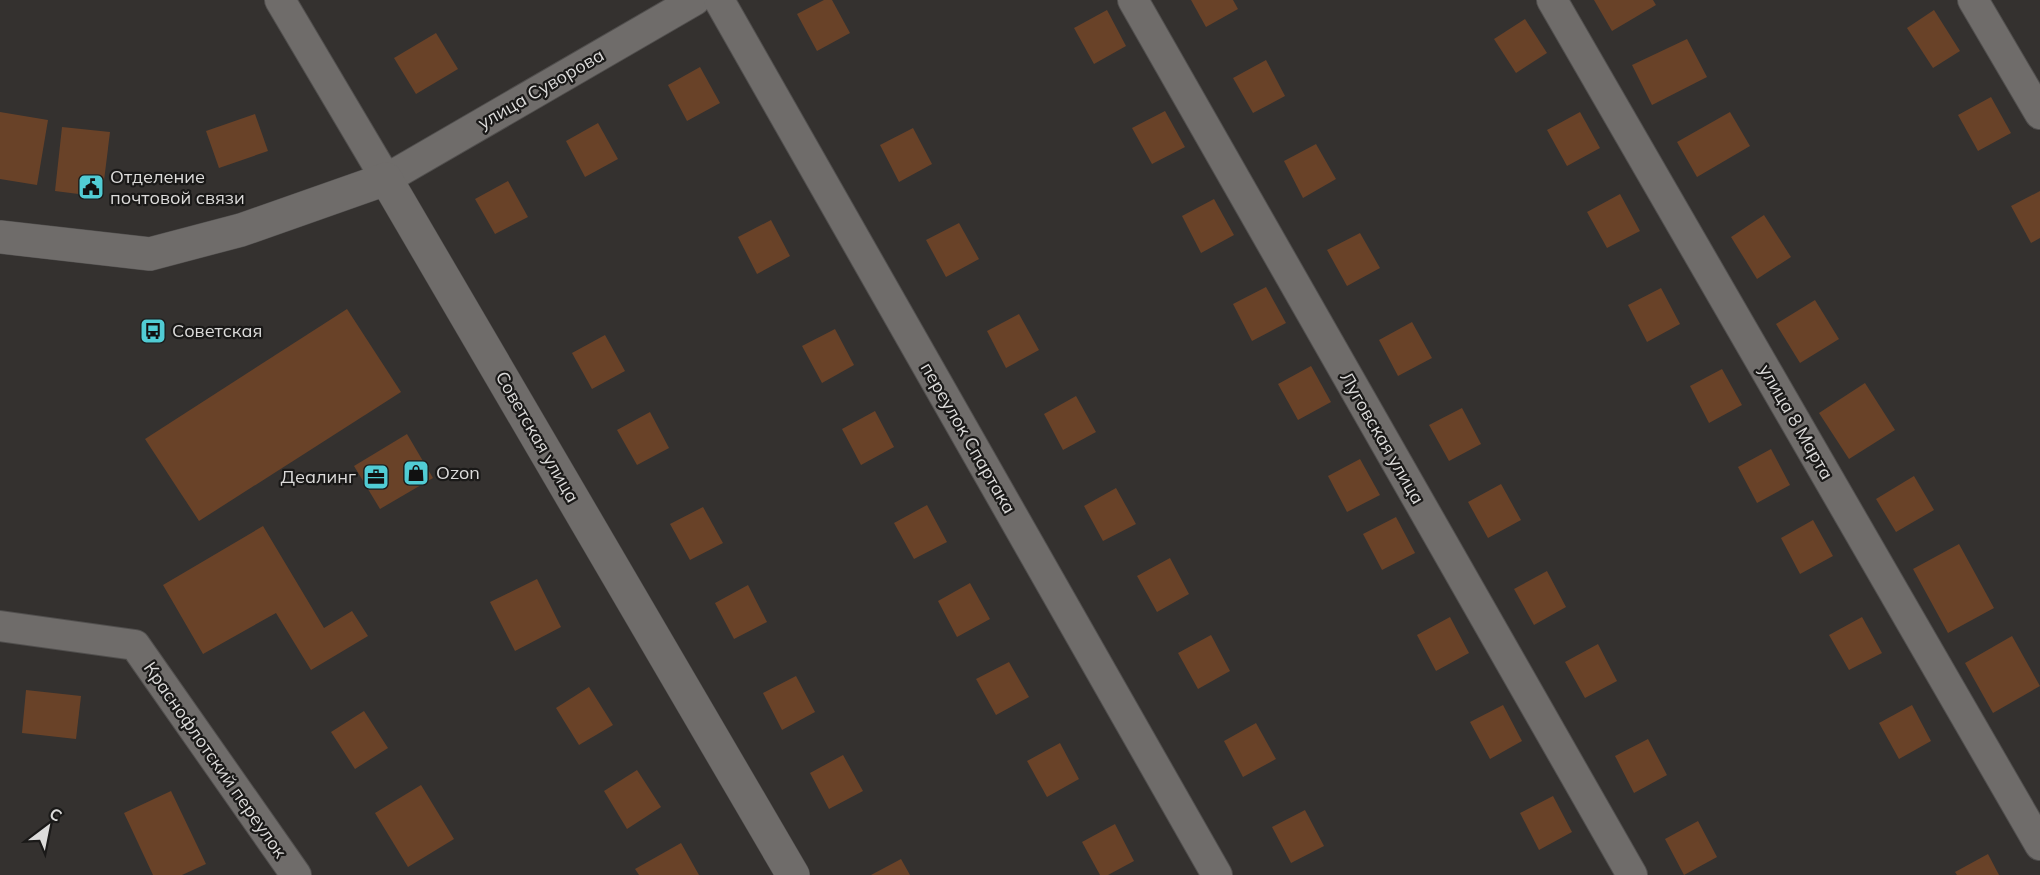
<svg xmlns="http://www.w3.org/2000/svg" width="2040" height="875" font-family="Mulish,sans-serif">
  <rect width="100%" height="100%" fill="#34312f"/>
  <g fill="#694228">
    <polygon points="824,0 832,0 850,33 817,51 797,14"/>
    <polygon points="1191,0 1233,0 1238,9 1206,27"/>
    <polygon points="1594,0 1653,0 1656,5 1612,31"/>
    <polygon points="1107,10 1126,46 1094,64 1074,28"/>
    <polygon points="1934,10 1960,51 1933,68 1907,28"/>
    <polygon points="1525,19 1547,53 1516,73 1494,39"/>
    <polygon points="436,33 458,69 416,94 394,58"/>
    <polygon points="1687,39 1707,77 1652,105 1632,65"/>
    <polygon points="1266,60 1285,96 1253,113 1233,78"/>
    <polygon points="700,67 720,103 687,121 668,85"/>
    <polygon points="1991,97 2011,133 1978,151 1958,115"/>
    <polygon points="1165,111 1185,147 1152,164 1132,128"/>
    <polygon points="0,112 48,120 37,185 0,179"/>
    <polygon points="1580,112 1600,148 1567,166 1547,130"/>
    <polygon points="1730,112 1750,146 1697,177 1677,142"/>
    <polygon points="255,114 268,151 219,168 206,131"/>
    <polygon points="598,123 618,159 585,177 566,141"/>
    <polygon points="62,127 110,132 102,197 55,191"/>
    <polygon points="913,128 932,164 899,182 880,145"/>
    <polygon points="1316,144 1336,179 1303,198 1284,161"/>
    <polygon points="508,181 528,217 495,234 475,199"/>
    <polygon points="2040,191 2040,238 2031,243 2011,206"/>
    <polygon points="1620,194 1640,231 1607,248 1587,212"/>
    <polygon points="1214,199 1234,235 1201,253 1182,216"/>
    <polygon points="1764,215 1791,257 1757,279 1731,237"/>
    <polygon points="771,220 790,256 757,274 738,237"/>
    <polygon points="959,223 979,259 946,277 926,240"/>
    <polygon points="1360,233 1380,268 1347,286 1327,250"/>
    <polygon points="1266,287 1286,323 1252,341 1233,304"/>
    <polygon points="1661,288 1680,324 1647,342 1628,305"/>
    <polygon points="1815,300 1839,339 1800,363 1776,324"/>
    <polygon points="347,309 401,392 199,521 145,439"/>
    <polygon points="1019,314 1039,350 1006,368 987,331"/>
    <polygon points="1412,322 1432,358 1398,376 1379,340"/>
    <polygon points="835,329 854,365 822,383 802,346"/>
    <polygon points="605,335 625,371 592,389 572,353"/>
    <polygon points="1311,366 1331,402 1298,420 1278,384"/>
    <polygon points="1722,369 1742,405 1709,423 1690,386"/>
    <polygon points="1865,383 1895,430 1849,459 1819,413"/>
    <polygon points="1076,396 1096,432 1063,450 1044,414"/>
    <polygon points="1462,408 1481,444 1449,461 1429,425"/>
    <polygon points="875,411 894,447 861,465 842,429"/>
    <polygon points="650,412 669,448 637,465 617,430"/>
    <polygon points="407,434 433,478 380,509 354,466"/>
    <polygon points="1771,449 1790,485 1757,503 1738,467"/>
    <polygon points="1360,459 1380,495 1347,512 1328,476"/>
    <polygon points="1914,476 1934,510 1896,532 1876,499"/>
    <polygon points="1501,484 1521,520 1488,538 1468,502"/>
    <polygon points="1116,488 1136,524 1103,541 1084,506"/>
    <polygon points="927,505 947,542 914,559 894,523"/>
    <polygon points="703,507 723,543 690,560 670,524"/>
    <polygon points="1396,517 1415,553 1382,570 1363,534"/>
    <polygon points="1813,520 1833,556 1800,574 1781,538"/>
    <polygon points="263,526 324,628 352,611 368,636 311,670 276,613 203,654 163,585"/>
    <polygon points="1959,544 1994,608 1948,633 1913,569"/>
    <polygon points="1170,558 1189,594 1157,612 1137,576"/>
    <polygon points="1547,571 1566,607 1534,625 1514,589"/>
    <polygon points="537,579 561,627 515,651 490,602"/>
    <polygon points="970,583 990,619 957,637 938,601"/>
    <polygon points="748,585 767,622 734,639 715,603"/>
    <polygon points="1450,617 1469,653 1436,671 1417,635"/>
    <polygon points="1862,617 1882,653 1849,670 1829,635"/>
    <polygon points="1211,635 1230,671 1198,689 1178,653"/>
    <polygon points="2012,636 2040,686 1993,713 1965,663"/>
    <polygon points="1598,644 1617,681 1585,698 1565,662"/>
    <polygon points="1009,662 1029,697 996,715 976,679"/>
    <polygon points="796,676 815,712 782,730 763,693"/>
    <polygon points="589,687 613,725 579,745 556,708"/>
    <polygon points="26,690 81,696 76,739 22,733"/>
    <polygon points="1503,705 1522,741 1490,759 1470,722"/>
    <polygon points="1912,705 1931,741 1899,759 1879,723"/>
    <polygon points="364,711 388,748 355,769 331,732"/>
    <polygon points="1256,723 1276,759 1243,777 1224,741"/>
    <polygon points="1648,739 1667,775 1634,793 1615,756"/>
    <polygon points="1060,743 1079,779 1047,797 1027,761"/>
    <polygon points="843,755 863,791 829,809 810,773"/>
    <polygon points="637,770 661,807 627,829 604,791"/>
    <polygon points="421,785 454,839 408,867 375,813"/>
    <polygon points="171,791 206,864 182,875 153,875 124,813"/>
    <polygon points="1553,796 1572,832 1539,850 1520,813"/>
    <polygon points="1305,810 1324,846 1291,863 1272,827"/>
    <polygon points="1698,821 1717,857 1684,875 1665,839"/>
    <polygon points="1115,824 1134,861 1108,875 1100,875 1082,842"/>
    <polygon points="681,843 699,875 639,875 635,869"/>
    <polygon points="1988,854 1999,875 1957,875 1955,872"/>
    <polygon points="901,859 910,875 871,875"/>
  </g>
  <g fill="none" stroke-linecap="round" stroke-linejoin="round">
    <g stroke="#514f4e" stroke-width="32">
      <g id="minor">
        <polyline points="280,0 386,179 695,0"/>
        <polyline points="719,0 1217,875"/>
        <polyline points="1133,0 1632,875"/>
        <polyline points="1552,0 2040,845"/>
        <polyline points="1973,0 2040,114"/>
        <polyline points="0,626 135,645 296,875"/>
      </g>
    </g>
    <g stroke="#514f4e" stroke-width="34">
      <polyline id="tertiary" points="0,237 150,254 241,230 386,179 793,875"/>
    </g>
    <use href="#minor" stroke="#6f6c6a" stroke-width="30"/>
    <use href="#tertiary" stroke="#6f6c6a" stroke-width="33"/>
  </g>
  <defs>
    <g id="civic-square" transform="scale(1.35)"><rect x="-9" y="-9" width="18" height="18" rx="4" fill="#51ccd4" stroke="#1a1918"/><path d="M-.6-6.5H3V-4.5H.6V-3L4-1V1h2V6H-6V1h2V-1L-.6-3ZM-1.2 2.5V6h2.4V2.5Z" fill="#111"/></g>
    <g id="bus-square" transform="scale(1.35)"><rect x="-9" y="-9" width="18" height="18" rx="4" fill="#51ccd4" stroke="#1a1918"/><path d="M-5-6H5V4H4V6H2V4H-2V6H-4V4H-5ZM-3.5-4V0h7V-4ZM-3.5 1.2v1.5H-2V1.2ZM2 1.2v1.5H3.5V1.2Z" fill="#111"/></g>
    <g id="shop-square" transform="scale(1.35)"><rect x="-9" y="-9" width="18" height="18" rx="4" fill="#51ccd4" stroke="#1a1918"/><path d="M-5-2.5h2.3a2.7 3.5 0 0 1 5.4 0H5L5.5 6h-11ZM-1.5-2.5h3a1.5 2.3 0 0 0-3 0Z" fill="#111"/></g>
    <g id="office-square" transform="scale(1.35)"><rect x="-9" y="-9" width="18" height="18" rx="4" fill="#51ccd4" stroke="#1a1918"/><path d="M-6-3h4V-5.5h4V-3h4V5H-6ZM-1-4.5V-3h2v-1.5ZM-6 0V1H6V0Z" fill="#111"/></g>
  </defs>
  <g fill-rule="evenodd">
    <use href="#civic-square" x="91" y="187"/>
    <use href="#bus-square" x="153" y="331"/>
    <use href="#shop-square" x="416" y="473"/>
    <use href="#office-square" x="376" y="477"/>
  </g>
  <g text-anchor="middle" stroke-width="4.5" stroke-linejoin="round" paint-order="stroke">
    <g font-size="18" fill="#dcdbda" stroke="#1a1918">
      <text transform="translate(541 89) rotate(-30)" y="6">улица Суворова</text>
      <text transform="translate(1796 422) rotate(60)" y="6">улица 8 Марта</text>
      <text transform="translate(537 437) rotate(60)" y="6">Советская улица</text>
      <text transform="translate(968 438) rotate(60)" y="6">переулок Спартака</text>
      <text transform="translate(1382 438) rotate(60)" y="6">Луговская улица</text>
      <text transform="translate(215 760) rotate(55)" y="6">Краснофлотский переулок</text>
    </g>
    <g font-size="18" fill="#dcdbda" stroke="#1a1918" text-anchor="start">
      <text x="110" y="183">Отделение<tspan x="110" dy="21">почтовой связи</tspan></text>
      <text x="172" y="337">Советская</text>
      <text x="436" y="479">Ozon</text>
      <text x="356" y="483" text-anchor="end">Деалинг</text>
    </g>
  </g>
  <g transform="translate(48 827) rotate(32)" stroke="#1a1918" stroke-width="4.5" paint-order="stroke">
  <path d="M0-4.5L10 22L0 15L-10 22Z" fill="#dcdbda"/>
  <text y="-9" font-size="16" font-weight="bold" text-anchor="middle" fill="#dcdbda">С</text>
  </g>
</svg>
